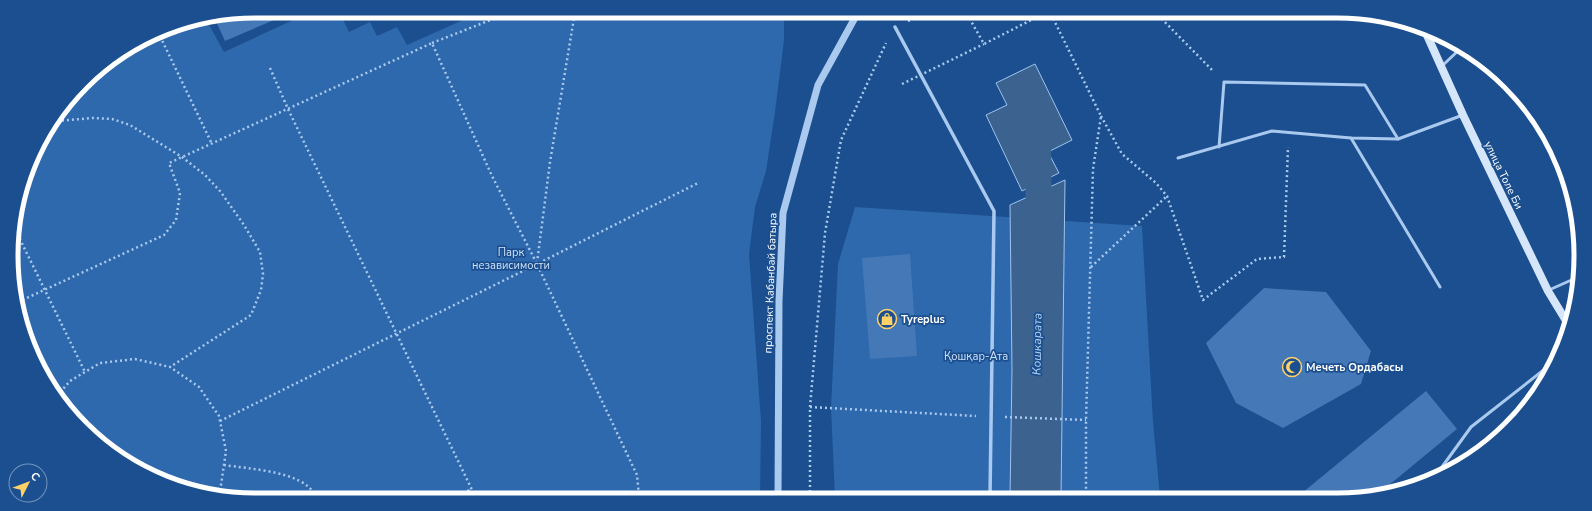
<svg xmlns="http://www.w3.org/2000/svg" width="1592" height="511" font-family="'Nunito Sans',sans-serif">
  <rect width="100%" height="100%" fill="#1b4f8f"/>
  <g fill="#2e69ad">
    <polygon points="289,11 339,11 349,32 370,22 377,36 397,27 407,45 481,12 784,13 784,40 775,112 766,171 755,207 749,254 761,421 760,497 208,495 119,459 52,392 19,319 13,224 36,147 94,72 162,30 169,28 173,35 194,23 207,21 224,52 293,20"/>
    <polygon points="855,207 1142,226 1153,422 1160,497 835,497 831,408 838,264"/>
  </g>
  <g fill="#3c6290" stroke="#9cc4f0">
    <polygon points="1035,64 1072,140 1048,152 1059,173 1022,191 986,115 1007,105 996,83"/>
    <polygon points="1065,180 1061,497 1010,497 1012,370 1010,205"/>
  </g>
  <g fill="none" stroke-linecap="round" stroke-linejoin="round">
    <polyline stroke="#3c6290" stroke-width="26" points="1038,147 1039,228"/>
  </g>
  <g fill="#4478b7">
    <polygon points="256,11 279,11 281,17 225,41 215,19"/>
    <polygon points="910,254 917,356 870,359 862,258"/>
    <polygon points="1264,288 1326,292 1371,351 1361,384 1283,428 1236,403 1206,343"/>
    <polygon points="1426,391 1457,429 1377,495 1369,498 1307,498 1302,493"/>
  </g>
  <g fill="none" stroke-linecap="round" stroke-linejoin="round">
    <g stroke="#a9c9ee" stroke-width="2.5" stroke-dasharray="2 3" stroke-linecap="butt">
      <polyline points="967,14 984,44 1043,14"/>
      <polyline points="1051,14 1101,116 1093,169 1086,420 1086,497"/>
      <polyline points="1158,15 1214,72"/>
      <polyline points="908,21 924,14"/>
      <polyline points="158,32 212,144"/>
      <polyline points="432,43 511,12"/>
      <polyline points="270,68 288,109 475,496"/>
      <polyline points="1101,116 1122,154 1156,183 1167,196 1203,300 1257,259 1284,257 1288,147"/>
      <polyline points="57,121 93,118 112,119 130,125 182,157 205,175 220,191 244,225 260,252 263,274 261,290 251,315 170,367"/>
      <polyline points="13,225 85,372"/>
      <polyline points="537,263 550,162 575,12"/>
      <polyline points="1091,267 1167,196"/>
      <polyline points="18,302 164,235 176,220 180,193 169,163 432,43 492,176 537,264 698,183"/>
      <polyline points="57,396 70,381 100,363 135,359 170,367 199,387 219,416 226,451 221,485 216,495"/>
      <polyline points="810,407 976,416"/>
      <polyline points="1005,417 1086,420"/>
      <polyline points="220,421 537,264 637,475 639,496"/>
      <path d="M224,465C249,469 303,471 315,495"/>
      <polyline points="466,496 470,487"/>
      <polyline points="810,497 810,407 825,233 841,140 886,43"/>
    </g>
    <g stroke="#a9c9ee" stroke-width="3">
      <polyline points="1442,66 1461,48"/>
      <polyline points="1351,138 1440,287"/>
      <polyline points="1219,147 1224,82 1365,85 1398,139"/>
      <polyline points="1178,158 1272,131 1351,138 1398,139 1463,115"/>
      <polyline points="1549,290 1576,278"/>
      <polyline points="1434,478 1471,427 1555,361"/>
    </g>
    <polyline stroke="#a9c9ee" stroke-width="3.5" points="895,27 994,211 990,497"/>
    <polyline stroke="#a9c9ee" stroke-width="7" points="778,497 779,301 783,213 818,85 857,14"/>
    <polyline stroke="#d6e6fa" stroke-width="8" points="1426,33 1463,115 1548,291 1568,324"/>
    <polyline stroke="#a9c9ee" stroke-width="2.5" stroke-dasharray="2 3" stroke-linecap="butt" points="902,84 984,44"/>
  </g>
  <defs>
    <g id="shop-ring" transform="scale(1)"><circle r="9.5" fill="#1b4f8f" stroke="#ffd166" stroke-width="1.5"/><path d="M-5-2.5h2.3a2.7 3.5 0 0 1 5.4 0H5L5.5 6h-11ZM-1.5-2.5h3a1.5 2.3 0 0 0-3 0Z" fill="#ffd166"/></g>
    <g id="mosque-ring" transform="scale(1)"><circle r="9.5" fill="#1b4f8f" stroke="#ffd166" stroke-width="1.5"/><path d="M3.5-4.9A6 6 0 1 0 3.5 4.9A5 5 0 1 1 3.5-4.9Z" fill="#ffd166"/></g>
  </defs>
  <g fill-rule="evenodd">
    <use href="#shop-ring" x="887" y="319"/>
    <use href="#mosque-ring" x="1292" y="367"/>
  </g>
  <g text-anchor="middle" stroke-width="3.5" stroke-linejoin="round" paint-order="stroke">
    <g font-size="11" fill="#fff" stroke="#1b4f8f">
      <text transform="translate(1504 175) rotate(64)" y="4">улица Толе Би</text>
      <text transform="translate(770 283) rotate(-88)" y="4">проспект Кабанбай батыра</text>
    </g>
    <g font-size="11" fill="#cfe3fa" stroke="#1b4f8f">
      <text x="511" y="256">Парк<tspan x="511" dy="13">независимости</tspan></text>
      <text x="976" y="360">Қошқар-Ата</text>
    </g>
    <g font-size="11" font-weight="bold" fill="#fff" stroke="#1b4f8f" text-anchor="start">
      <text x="901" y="323">Tyreplus</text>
      <text x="1306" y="371">Мечеть Ордабасы</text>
    </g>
    <g font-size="12" font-style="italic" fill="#b5d3f5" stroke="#1b4f8f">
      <text transform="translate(1037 344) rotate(-89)" y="4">Кошкарата</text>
    </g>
  </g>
  <path d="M0 0H1592V511H0ZM255 18H1337A237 237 0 0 1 1574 255V256A237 237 0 0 1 1337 493H255A237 237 0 0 1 18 256V255A237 237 0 0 1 255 18Z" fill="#1b4f8f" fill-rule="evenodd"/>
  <path fill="none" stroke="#fff" stroke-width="5" d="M255 18H1337A237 237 0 0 1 1574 255V256A237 237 0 0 1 1337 493H255A237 237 0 0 1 18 256V255A237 237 0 0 1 255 18Z"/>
  <g transform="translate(28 483) rotate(48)"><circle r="19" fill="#1b4f8f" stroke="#7695bc"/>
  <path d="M0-3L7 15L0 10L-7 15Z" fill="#ffd166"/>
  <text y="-6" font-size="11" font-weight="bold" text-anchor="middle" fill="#ffffff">С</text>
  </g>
</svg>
